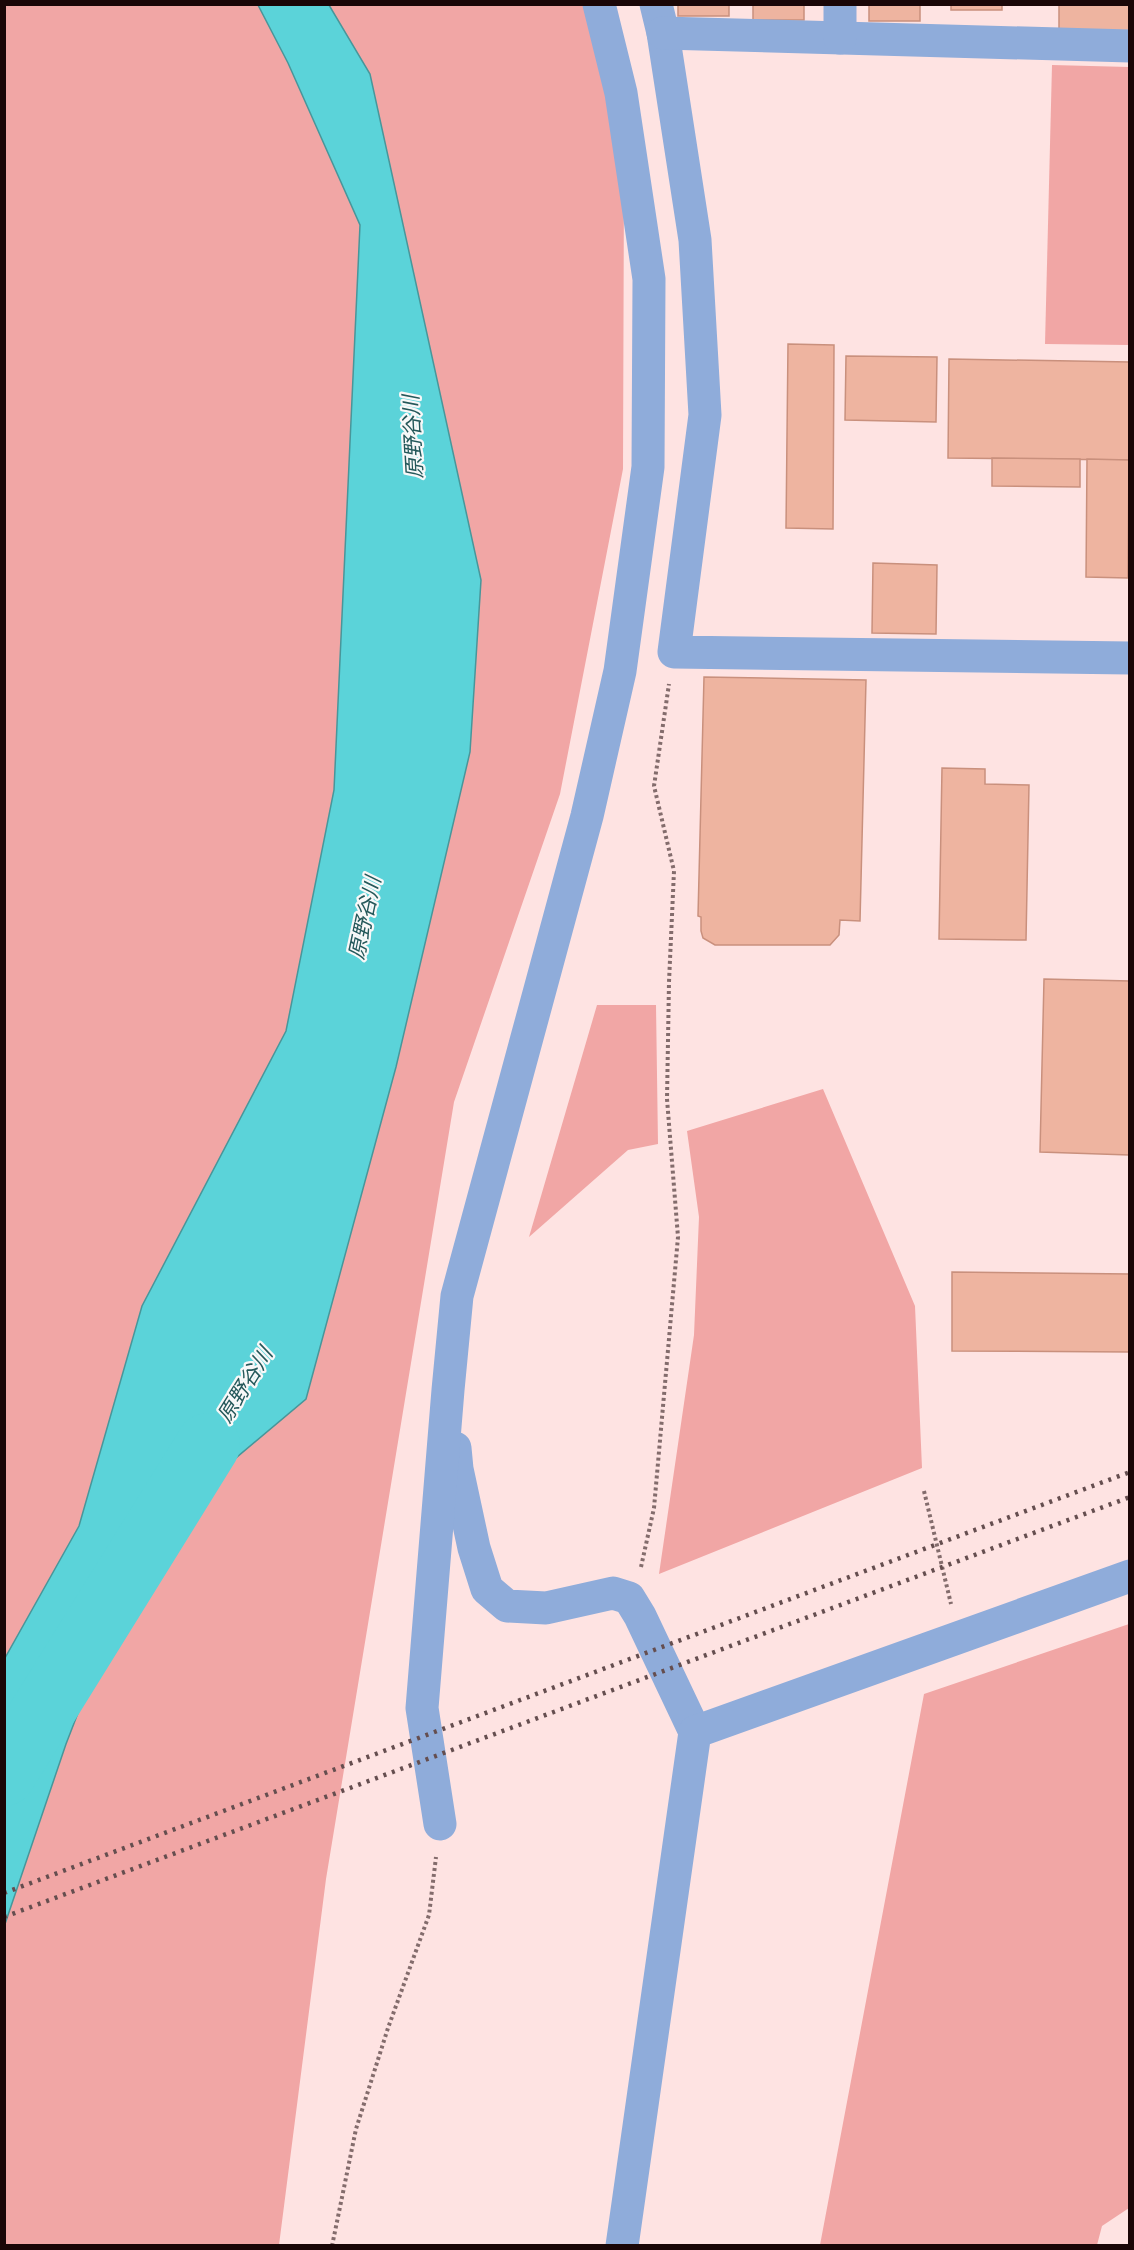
<svg xmlns="http://www.w3.org/2000/svg" width="1134" height="2250" font-family="Poppins,'Noto Sans JP',sans-serif">
  <rect width="100%" height="100%" fill="#fee3e2"/>
  <g fill="#f1a6a5">
    <polygon points="5,5 586,5 624,170 623,469 560,794 454,1102 326,1879 279,2245 5,2246"/>
    <polygon points="1052,65 1129,67 1129,345 1045,344"/>
    <polygon points="597,1005 656,1005 658,1144 628,1150 529,1237"/>
    <polygon points="823,1089 915,1306 922,1468 659,1574 694,1335 699,1217 687,1131"/>
    <polygon points="1129,1624 1129,2208 1102,2226 1097,2245 820,2245 924,1694"/>
  </g>
  <polygon fill="#5bd3d9" stroke="#48969a" stroke-width="1.5" points="258,5 329,5 370,74 481,580 470,752 396,1067 306,1399 148,1532 66,1744 5,1924 5,1658 79,1526 142,1306 286,1031 334,790 360,225 288,63"/>
  <g fill="none" stroke-linecap="round" stroke-linejoin="round">
    <polyline stroke="#5bd3d9" stroke-width="64" points="4,1774 208,1445"/>
  </g>
  <g fill="#eeb4a0" stroke="#c9907d" stroke-width="1.5">
    <rect x="678" y="4" width="51" height="12"/>
    <rect x="753" y="4" width="51" height="16"/>
    <rect x="869" y="4" width="51" height="17"/>
    <rect x="951" y="4" width="51" height="6"/>
    <polygon points="1059,4 1130,4 1130,32 1059,31"/>
    <polygon points="788,344 834,345 833,529 786,528"/>
    <polygon points="846,356 937,357 936,422 845,420"/>
    <polygon points="949,359 1130,362 1129,460 948,458"/>
    <polygon points="992,458 1080,459 1080,487 992,486"/>
    <polygon points="1087,459 1129,460 1128,578 1086,577"/>
    <polygon points="873,563 937,565 936,634 872,633"/>
    <polygon points="704,677 866,680 860,921 840,920 839,935 830,945 715,945 703,938 701,931 701,917 698,916"/>
    <polygon points="942,768 985,769 985,784 1029,785 1026,940 939,939"/>
    <polygon points="1044,979 1130,981 1129,1155 1040,1152"/>
    <polygon points="952,1272 1130,1274 1130,1352 952,1351"/>
  </g>
  <g fill="none" stroke-linecap="round" stroke-linejoin="round">
    <g stroke="#836c6c" stroke-width="4" stroke-dasharray="3 3" stroke-linecap="butt">
      <polyline points="924,1491 951,1604"/>
      <polyline points="641,1567 654,1508 678,1237 667,1099 669,982 674,871 654,786 669,684"/>
      <polyline points="332,2246 356,2129 388,2028 429,1915 436,1857"/>
    </g>
    <g stroke="#8facda" stroke-width="33">
      <polyline points="656,4 663,33 695,240 705,415 674,652 1130,658"/>
      <polyline points="663,33 1130,46"/>
      <polyline points="840,38 840,4"/>
      <polyline points="455,1448 457,1469 474,1548 487,1589 507,1606 546,1608 613,1593 629,1598 640,1616 695,1732"/>
      <polyline points="440,1824 422,1708 448,1390 457,1296 587,816 620,671 648,467 649,279 621,93 599,4"/>
      <polyline points="622,2246 695,1732 1130,1576"/>
    </g>
    <g stroke="#654e4f" stroke-width="4.5" stroke-dasharray="3 6" stroke-linecap="butt">
      <polyline points="4,1893 1130,1472"/>
      <polyline points="4,1917 1130,1497"/>
    </g>
  </g>
  <g text-anchor="middle" stroke-width="4.5" stroke-linejoin="round" paint-order="stroke">
    <g font-size="21" font-style="italic" fill="#24585a" stroke="#f8f8f8">
      <text transform="translate(413 437) rotate(-93)" y="7">原野谷川</text>
      <text transform="translate(365 918) rotate(-78)" y="7">原野谷川</text>
      <text transform="translate(245 1385) rotate(-58)" y="7">原野谷川</text>
    </g>
  </g>
  <rect width="1134" height="2250" fill="none" stroke="#1a0607" stroke-width="12"/>
</svg>
